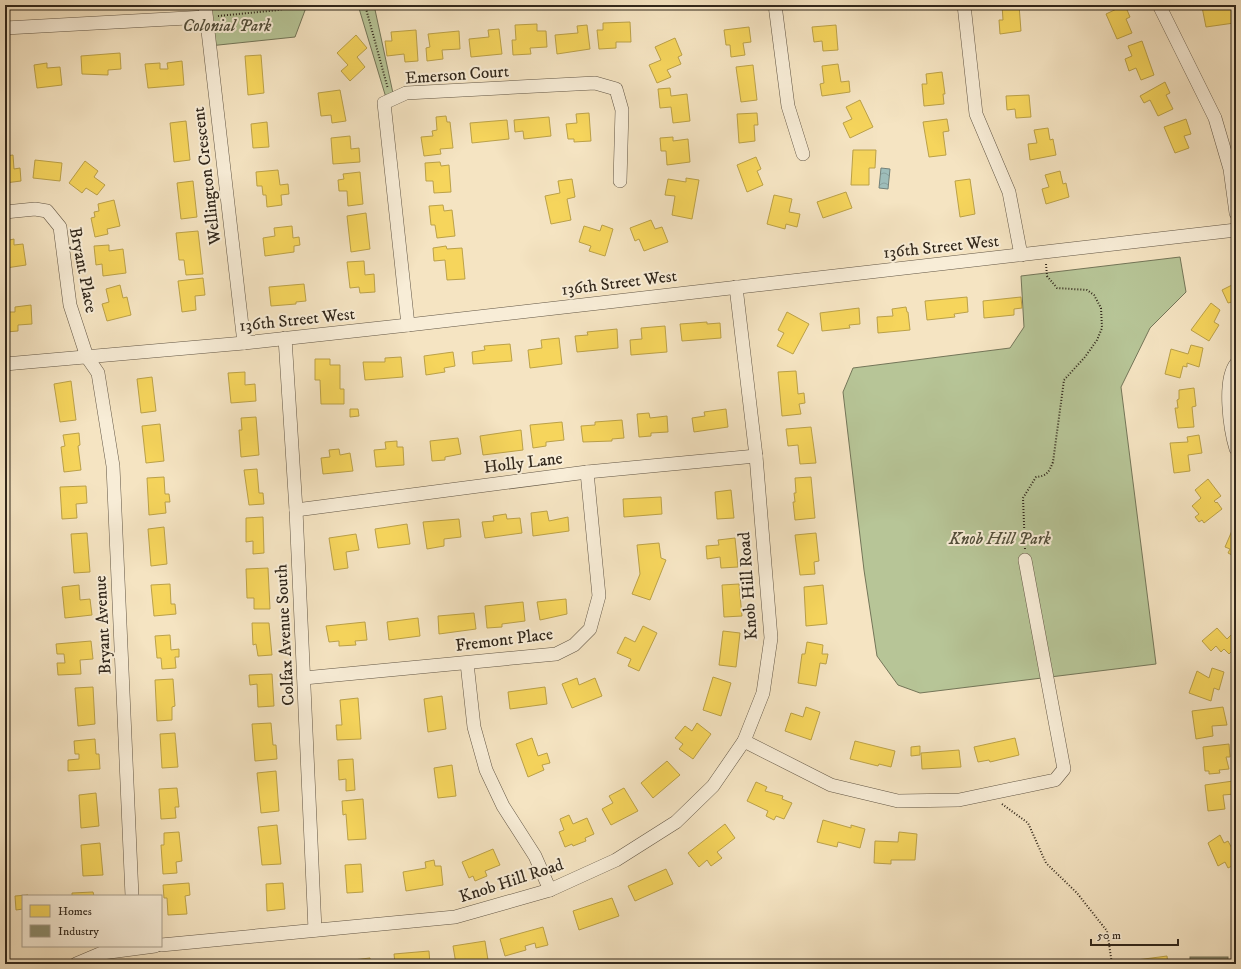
<svg xmlns="http://www.w3.org/2000/svg" width="1241" height="969" font-family="'IM FELL DW Pica',serif">
  <defs>
    <pattern id="water-waves" width="16" height="10" patternUnits="userSpaceOnUse"><rect width="16" height="10" fill="#9ebdba"/><path d="M0 5q4-4 8 0t8 0" fill="none" stroke="#89a29f"/></pattern>
  </defs>
  <rect width="100%" height="100%" fill="#f5e4c2"/>
  <filter id="stains"><feTurbulence type="fractalNoise" baseFrequency=".005" numOctaves="4"/><feColorMatrix values="0 0 0 0 .2 0 0 0 0 .09 0 0 0 0 .02 0 0 0 .5 -.17"/></filter>
  <radialGradient id="worn" r=".72"><stop offset=".6" stop-color="#630" stop-opacity="0"/><stop offset="1" stop-color="#630" stop-opacity=".3"/></radialGradient>
  <g fill="#b7c597" stroke="#747659">
    <polygon points="205,5 307,5 295,37 209,46"/>
    <polygon points="358,5 374,5 394,98 387,101"/>
    <polygon points="1180,257 1186,292 1150,328 1121,387 1156,664 920,693 898,685 877,656 864,570 843,392 853,368 1010,348 1024,327 1021,276"/>
  </g>
  <polygon fill="url(#water-waves)" stroke="#72817a" points="881,168 890,169 888,189 879,188"/>
  <g fill="#f6d55c" stroke="#bba148">
    <polygon points="1002,5 1019,5 1021,31 1000,34 999,20 1003,20"/>
    <polygon points="1125,5 1130,17 1126,19 1132,33 1117,39 1106,14"/>
    <polygon points="1216,5 1216,9 1232,7 1234,23 1206,27 1202,7"/>
    <polygon points="630,22 631,42 616,42 616,48 599,49 597,30 603,30 603,23"/>
    <polygon points="537,24 537,31 546,31 547,47 530,48 531,54 513,55 512,40 516,40 515,25"/>
    <polygon points="587,25 590,49 557,54 555,35 578,33 577,26"/>
    <polygon points="836,25 838,50 823,51 822,41 814,42 812,27"/>
    <polygon points="749,27 751,42 743,43 745,55 731,57 730,45 726,45 724,30"/>
    <polygon points="499,29 502,54 471,57 469,39 489,37 488,30"/>
    <polygon points="416,30 418,61 405,62 404,54 387,56 385,41 392,41 391,32"/>
    <polygon points="459,31 460,49 442,50 443,59 427,61 426,48 430,47 428,34"/>
    <polygon points="356,35 367,48 357,57 365,67 350,81 341,71 348,65 337,53"/>
    <polygon points="675,38 682,55 678,57 681,64 667,70 671,77 657,83 649,65 661,60 655,47"/>
    <polygon points="1142,41 1154,75 1141,80 1136,68 1129,71 1125,59 1132,56 1128,46"/>
    <polygon points="120,53 121,69 108,70 108,75 82,74 81,56"/>
    <polygon points="261,55 264,93 248,95 245,56"/>
    <polygon points="1236,56 1236,78 1232,57"/>
    <polygon points="182,61 184,85 148,88 145,64 160,63 160,69 168,69 167,63"/>
    <polygon points="47,63 47,68 60,67 62,85 37,88 34,65"/>
    <polygon points="838,64 841,82 849,81 850,92 822,96 820,84 824,83 822,66"/>
    <polygon points="753,65 757,100 741,102 736,67"/>
    <polygon points="942,72 945,94 943,94 944,104 924,106 922,84 927,84 926,74"/>
    <polygon points="1165,82 1170,93 1166,95 1173,109 1158,116 1150,100 1144,103 1140,96"/>
    <polygon points="670,88 671,96 687,94 690,121 673,123 671,107 660,108 658,89"/>
    <polygon points="340,90 346,121 332,123 331,115 321,116 318,93"/>
    <polygon points="1029,95 1031,117 1016,118 1015,109 1007,110 1006,96"/>
    <polygon points="860,100 873,127 850,138 843,123 852,119 846,107"/>
    <polygon points="589,113 591,141 574,142 574,139 568,139 566,124 577,123 576,114"/>
    <polygon points="757,113 758,125 754,125 755,141 739,143 737,114"/>
    <polygon points="446,116 447,122 450,122 453,148 440,149 441,154 424,156 421,137 433,136 432,131 437,130 436,117"/>
    <polygon points="549,117 551,136 524,139 523,131 515,132 514,120"/>
    <polygon points="947,119 949,131 943,132 946,155 929,157 923,122"/>
    <polygon points="1186,119 1191,134 1184,136 1189,148 1175,153 1164,127"/>
    <polygon points="507,120 509,139 472,143 470,123"/>
    <polygon points="186,121 190,160 174,162 170,123"/>
    <polygon points="267,122 269,147 253,148 251,124"/>
    <polygon points="1048,128 1050,140 1053,139 1056,155 1030,160 1028,144 1037,143 1034,130"/>
    <polygon points="350,136 351,149 359,148 360,162 333,164 331,138"/>
    <polygon points="673,137 673,141 688,139 690,162 667,165 666,151 661,151 660,138"/>
    <polygon points="853,150 876,150 875,168 869,168 869,185 851,185"/>
    <polygon points="13,155 14,169 20,168 21,181 5,183 5,156"/>
    <polygon points="756,157 761,169 757,171 763,185 747,192 737,165"/>
    <polygon points="35,160 62,163 60,181 33,178"/>
    <polygon points="85,161 98,171 94,177 105,185 97,195 86,188 82,193 69,183"/>
    <polygon points="440,162 441,166 449,165 451,192 434,193 433,181 426,181 425,163"/>
    <polygon points="278,170 280,185 288,184 289,194 281,195 282,205 267,207 266,195 263,195 262,186 257,186 256,172"/>
    <polygon points="1060,171 1063,184 1066,183 1069,197 1046,204 1042,189 1049,187 1045,175"/>
    <polygon points="360,172 363,204 348,206 347,191 339,191 338,180 344,179 343,174"/>
    <polygon points="686,178 699,180 692,219 672,215 675,196 665,195 668,179 686,182"/>
    <polygon points="572,179 575,197 567,199 571,220 551,224 545,196 560,193 558,181"/>
    <polygon points="970,179 975,214 960,217 955,181"/>
    <polygon points="193,181 197,217 181,219 177,183"/>
    <polygon points="846,192 852,208 823,218 817,202"/>
    <polygon points="774,195 792,199 789,212 800,214 797,227 786,224 785,229 767,224"/>
    <polygon points="114,200 120,226 107,229 108,234 95,237 91,218 95,217 94,212 99,211 98,204"/>
    <polygon points="443,205 444,211 452,210 455,236 437,238 435,225 431,225 429,206"/>
    <polygon points="366,213 370,249 351,252 347,216"/>
    <polygon points="651,220 655,229 662,227 668,242 644,251 639,239 635,241 630,228"/>
    <polygon points="602,225 613,229 605,256 589,251 591,246 579,242 584,226 600,231"/>
    <polygon points="292,226 293,238 299,237 300,245 294,246 294,252 265,256 263,238 275,236 274,228"/>
    <polygon points="198,231 203,274 186,275 184,260 179,260 176,233"/>
    <polygon points="14,239 14,245 23,244 26,265 6,268 5,241"/>
    <polygon points="109,245 109,251 123,249 126,273 103,276 102,264 96,265 94,246"/>
    <polygon points="446,246 447,249 462,248 465,279 447,280 445,260 434,261 433,248"/>
    <polygon points="364,261 365,275 374,274 375,292 360,293 359,287 350,288 347,262"/>
    <polygon points="203,278 205,295 195,296 196,310 182,312 178,281"/>
    <polygon points="1236,283 1236,301 1228,303 1222,290"/>
    <polygon points="304,284 306,301 296,302 296,304 271,306 269,287"/>
    <polygon points="120,285 123,298 127,297 131,315 107,321 102,304 109,302 106,289"/>
    <polygon points="967,297 968,312 954,314 955,317 927,320 925,301"/>
    <polygon points="1021,297 1022,308 1014,309 1014,315 984,318 983,301"/>
    <polygon points="1211,303 1220,310 1214,322 1219,325 1209,341 1191,330"/>
    <polygon points="31,305 32,324 18,325 18,331 6,332 5,312 15,312 15,307"/>
    <polygon points="906,307 907,312 908,312 910,330 878,333 877,317 893,316 892,309"/>
    <polygon points="859,308 860,324 849,325 850,328 822,331 820,313"/>
    <polygon points="787,312 809,324 793,354 777,346 784,333 778,330"/>
    <polygon points="707,322 707,324 720,323 721,338 682,341 680,324"/>
    <polygon points="665,326 667,352 631,355 630,340 642,339 641,328"/>
    <polygon points="617,329 618,348 577,352 575,336 588,335 587,332"/>
    <polygon points="559,338 562,364 530,368 528,350 542,348 541,340"/>
    <polygon points="510,344 512,361 473,364 472,352 485,350 484,346"/>
    <polygon points="1191,345 1203,348 1199,367 1187,363 1187,367 1183,366 1180,378 1165,374 1171,349 1188,354"/>
    <polygon points="453,352 455,366 444,368 445,372 426,375 424,356"/>
    <polygon points="401,357 403,377 365,380 363,362 385,362 385,358"/>
    <polygon points="315,359 330,359 330,365 340,365 340,389 344,389 344,404 321,404 320,380 315,380"/>
    <polygon points="796,371 798,394 804,393 805,403 799,404 801,414 782,416 778,372"/>
    <polygon points="245,372 245,385 255,384 256,401 231,403 228,373"/>
    <polygon points="152,377 156,411 141,413 137,379"/>
    <polygon points="71,381 76,420 60,422 54,384"/>
    <polygon points="1194,388 1196,406 1192,407 1194,427 1178,428 1175,408 1178,408 1177,400 1179,399 1179,390"/>
    <polygon points="350,409 358,409 359,416 350,417"/>
    <polygon points="726,409 728,427 694,432 692,418 705,416 704,412"/>
    <polygon points="649,413 650,418 667,416 668,432 651,433 651,436 639,437 637,414"/>
    <polygon points="256,417 259,455 241,457 239,430 242,430 241,418"/>
    <polygon points="622,420 624,438 612,439 612,441 583,442 581,426 595,425 595,422"/>
    <polygon points="562,422 564,440 546,442 546,446 533,448 530,425"/>
    <polygon points="160,424 164,461 146,463 142,426"/>
    <polygon points="811,427 816,463 800,464 798,445 788,446 786,429"/>
    <polygon points="521,430 523,450 483,455 480,436"/>
    <polygon points="79,433 80,445 78,446 81,470 64,472 61,447 65,446 63,435"/>
    <polygon points="1199,435 1202,453 1188,455 1190,471 1174,473 1170,443 1188,442 1187,437"/>
    <polygon points="458,438 461,454 445,457 445,460 432,461 430,441"/>
    <polygon points="397,441 397,447 403,447 404,465 376,467 374,450 386,449 385,442"/>
    <polygon points="339,449 340,455 350,453 353,471 323,474 321,458 330,457 329,450"/>
    <polygon points="257,469 259,493 263,493 264,504 249,505 244,470"/>
    <polygon points="164,477 165,494 169,494 170,502 165,502 166,513 149,515 147,478"/>
    <polygon points="811,477 815,518 795,520 793,502 795,502 794,493 796,493 795,478"/>
    <polygon points="1208,479 1221,496 1214,501 1216,503 1217,502 1222,509 1204,523 1202,520 1199,522 1195,517 1199,514 1192,506 1201,498 1195,490"/>
    <polygon points="86,486 87,503 76,504 77,518 62,519 60,487"/>
    <polygon points="731,490 734,518 717,519 715,492"/>
    <polygon points="661,497 662,514 624,517 623,499"/>
    <polygon points="547,511 549,521 568,517 569,531 533,536 531,513"/>
    <polygon points="506,514 507,519 520,518 522,533 485,538 482,522 494,521 493,516"/>
    <polygon points="263,517 264,553 253,554 253,541 246,542 246,518"/>
    <polygon points="459,519 461,537 444,539 444,546 427,549 423,522"/>
    <polygon points="407,524 410,544 378,548 375,529"/>
    <polygon points="1234,526 1236,527 1236,554 1234,556 1228,553 1230,549 1225,547"/>
    <polygon points="164,527 167,564 151,566 148,529"/>
    <polygon points="87,533 90,572 74,573 71,534"/>
    <polygon points="816,533 819,561 814,562 815,574 800,575 795,535"/>
    <polygon points="356,534 359,550 346,552 348,568 334,570 329,538"/>
    <polygon points="735,538 738,567 721,568 720,557 707,559 706,546 719,545 718,540"/>
    <polygon points="659,543 661,558 666,560 650,600 632,594 640,574 637,545"/>
    <polygon points="268,568 270,609 254,609 254,598 247,598 246,569"/>
    <polygon points="170,584 171,604 175,604 176,614 154,616 151,585"/>
    <polygon points="739,584 742,616 724,617 722,585"/>
    <polygon points="79,585 80,600 90,599 92,615 65,618 62,587"/>
    <polygon points="823,585 827,624 806,626 804,587"/>
    <polygon points="566,599 567,614 540,620 537,602"/>
    <polygon points="523,602 525,621 502,624 502,627 487,628 485,606"/>
    <polygon points="474,613 476,629 439,634 438,616"/>
    <polygon points="418,618 420,636 389,640 387,622"/>
    <polygon points="365,622 367,640 355,641 356,645 339,646 339,641 329,642 326,626"/>
    <polygon points="252,623 269,623 272,655 258,656 256,644 253,645"/>
    <polygon points="643,626 657,633 639,671 628,666 631,659 617,653 625,637 635,642"/>
    <polygon points="1217,628 1227,639 1233,633 1236,636 1236,647 1229,654 1224,649 1221,652 1216,646 1211,651 1202,641"/>
    <polygon points="723,631 740,633 736,667 719,665"/>
    <polygon points="170,635 171,650 179,649 179,657 175,657 176,668 162,669 161,658 157,658 155,636"/>
    <polygon points="91,641 93,659 80,660 81,674 58,675 57,663 65,663 64,654 57,654 56,644"/>
    <polygon points="807,642 823,645 822,654 828,654 826,664 820,663 816,686 798,683 802,654 805,654"/>
    <polygon points="1212,668 1224,672 1219,690 1214,688 1211,701 1189,693 1197,671 1209,678"/>
    <polygon points="272,674 274,706 258,707 257,684 250,685 249,675"/>
    <polygon points="713,677 731,683 721,716 703,710"/>
    <polygon points="577,678 579,685 595,678 602,696 572,708 562,684"/>
    <polygon points="173,679 175,706 172,707 172,720 157,721 155,680"/>
    <polygon points="93,687 95,724 78,726 75,688"/>
    <polygon points="545,687 547,704 510,709 508,692"/>
    <polygon points="442,696 446,729 428,732 424,699"/>
    <polygon points="358,698 361,739 337,740 336,725 342,725 340,700"/>
    <polygon points="806,707 820,712 811,740 785,731 791,713 803,717"/>
    <polygon points="1223,707 1227,725 1212,726 1213,736 1196,739 1192,711"/>
    <polygon points="271,723 273,745 276,745 277,759 255,761 252,724"/>
    <polygon points="697,723 711,734 693,759 679,749 683,744 675,738 685,726 692,731"/>
    <polygon points="175,733 178,767 162,768 160,734"/>
    <polygon points="532,738 538,756 547,753 550,763 542,765 544,770 528,777 516,744"/>
    <polygon points="1015,738 1019,755 990,762 989,760 978,762 974,747"/>
    <polygon points="95,739 96,754 99,754 100,769 68,771 68,760 79,759 79,754 75,754 74,741"/>
    <polygon points="855,741 895,751 891,767 879,764 878,766 850,759"/>
    <polygon points="1229,744 1230,757 1226,757 1229,769 1219,770 1220,773 1209,774 1209,771 1205,771 1203,747"/>
    <polygon points="920,746 920,755 911,756 911,747"/>
    <polygon points="959,750 961,767 922,769 921,753"/>
    <polygon points="353,759 355,790 346,791 346,779 339,780 338,760"/>
    <polygon points="667,761 680,775 653,798 641,783"/>
    <polygon points="452,765 456,796 438,798 434,768"/>
    <polygon points="276,771 279,811 261,813 257,773"/>
    <polygon points="1233,781 1235,794 1223,795 1225,809 1208,811 1205,785"/>
    <polygon points="756,782 767,787 765,791 783,796 782,799 792,803 784,819 776,816 774,820 766,816 768,811 747,801"/>
    <polygon points="177,788 179,807 175,807 176,818 161,819 159,789"/>
    <polygon points="624,788 638,811 611,825 602,809 613,803 609,796"/>
    <polygon points="96,793 99,826 81,828 79,795"/>
    <polygon points="363,799 366,839 348,840 346,814 343,815 342,801"/>
    <polygon points="569,815 573,824 587,818 594,834 585,838 586,841 573,846 572,844 565,847 559,832 564,830 560,819"/>
    <polygon points="823,820 851,828 851,825 865,829 860,848 838,842 837,847 817,842"/>
    <polygon points="725,824 735,838 717,852 722,858 711,866 707,860 699,867 688,853"/>
    <polygon points="277,825 281,864 262,865 258,827"/>
    <polygon points="179,832 182,861 176,862 177,873 163,874 161,845 164,845 164,833"/>
    <polygon points="899,832 917,834 915,860 891,860 891,864 874,863 875,841 898,842"/>
    <polygon points="1220,835 1224,843 1228,841 1236,856 1236,864 1228,868 1225,862 1218,866 1208,843"/>
    <polygon points="100,843 103,875 83,876 81,845"/>
    <polygon points="493,849 500,865 485,871 487,876 475,881 473,876 469,878 462,862"/>
    <polygon points="434,860 435,866 441,866 443,885 406,891 403,872 426,868 425,862"/>
    <polygon points="361,864 363,892 347,893 345,865"/>
    <polygon points="666,869 673,884 635,901 628,886"/>
    <polygon points="189,883 190,895 185,896 187,914 168,915 167,898 164,898 163,885"/>
    <polygon points="283,883 285,909 267,911 266,884"/>
    <polygon points="93,892 94,896 72,896 72,893"/>
    <polygon points="28,895 23,896 23,909 16,910 15,896"/>
    <polygon points="612,898 619,916 579,930 573,911"/>
    <polygon points="543,927 548,945 536,948 535,943 525,946 526,950 505,956 500,939"/>
    <polygon points="5,932 9,958 5,959"/>
    <polygon points="485,941 488,960 456,964 453,946"/>
    <polygon points="429,951 430,964 395,964 394,954"/>
    <polygon points="1167,956 1168,964 1129,964 1129,961"/>
    <polygon points="370,958 371,964 354,964 353,960"/>
  </g>
  <rect fill="#8c8c6e" stroke="#716e55" x="1190" y="957" width="38" height="7"/>
  <g fill="none" stroke-linecap="round" stroke-linejoin="round">
    <g stroke="#625645" stroke-width="14">
      <g id="minor">
        <polyline points="205,5 244,343"/>
        <polyline points="775,5 788,106 803,154"/>
        <polyline points="964,5 976,114 1009,192 1021,255"/>
        <polyline points="1159,5 1215,118 1230,169 1236,213"/>
        <polyline points="5,28 206,17"/>
        <polyline points="5,212 35,209 47,211 60,227 70,305 87,357 98,373 113,466 132,896"/>
        <polyline points="408,325 384,103 406,93 595,83 616,89 622,110 620,181"/>
        <polyline points="285,338 296,510 315,930"/>
        <polyline points="5,364 244,343 408,325 1236,230"/>
        <path d="M1236,364C1223,381 1230,429 1236,449"/>
        <polyline points="296,510 587,472 756,456"/>
        <polyline points="467,663 474,727 486,770 503,806 535,856 550,890"/>
        <polyline points="304,678 556,654 574,645 590,629 599,596 587,472"/>
        <polyline points="744,741 831,785 898,801 959,800 1055,780 1064,769 1025,560"/>
        <polyline points="161,945 455,917 550,890 616,860 676,822 713,786 744,741 763,693 771,638 756,456 736,287"/>
        <polyline points="76,964 102,953 155,946"/>
      </g>
    </g>
    <g stroke="#31271b" stroke-width="2" stroke-dasharray="1 2" stroke-linecap="butt">
      <polyline points="365,5 388,89"/>
      <polyline points="218,16 279,10 298,5"/>
      <path d="M1025,549L1023,498L1036,477C1047,476 1049,472 1053,462L1064,380L1085,357L1097,340L1102,328L1101,308L1094,295L1087,290L1057,288L1047,276L1046,264"/>
      <polyline points="1002,804 1028,823 1046,863 1077,893 1107,931 1112,964"/>
    </g>
    <use href="#minor" stroke="#f8edd7" stroke-width="13"/>
  </g>
  <g text-anchor="middle" stroke-width="4" stroke-linejoin="round" paint-order="stroke">
    <g font-size="17" font-style="italic" fill="#524e3a" stroke="#f8edd7">
      <text x="227" y="31">Colonial Park</text>
      <text x="1000" y="544">Knob Hill Park</text>
    </g>
    <g font-size="17" fill="#31271b" stroke="#f8edd7">
      <text transform="translate(457 74) rotate(-4)" y="6">Emerson Court</text>
      <text transform="translate(206 176) rotate(-97)" y="6">Wellington Crescent</text>
      <text transform="translate(941 246) rotate(-6)" y="6">136th Street West</text>
      <text transform="translate(84 270) rotate(79)" y="6">Bryant Place</text>
      <text transform="translate(619 282) rotate(-7)" y="6">136th Street West</text>
      <text transform="translate(297 319) rotate(-6)" y="6">136th Street West</text>
      <text transform="translate(523 462) rotate(-7)" y="6">Holly Lane</text>
      <text transform="translate(747 586) rotate(-94)" y="6">Knob Hill Road</text>
      <text transform="translate(102 625) rotate(-93)" y="6">Bryant Avenue</text>
      <text transform="translate(284 635) rotate(-93)" y="6">Colfax Avenue South</text>
      <text transform="translate(504 639) rotate(-7)" y="6">Fremont Place</text>
      <text transform="translate(511 880) rotate(-18)" y="6">Knob Hill Road</text>
    </g>
  </g>
  <rect width="1241" height="969" fill="none" stroke="#f5e4c2" stroke-width="20"/>
  <rect x="6" y="6" width="1229" height="957" fill="none" stroke="#31271b" stroke-width="2"/>
  <rect x="10" y="10" width="1221" height="949" fill="none" stroke="#31271b"/>
  <rect x="22" y="895" width="140" height="52" fill="#f8edd7" stroke="#a89e8c"/>
  <rect x="30" y="905" width="20" height="12" fill="#f6d55c" stroke="#a89e8c"/>
  <text x="58" y="915" font-size="12" fill="#31271b">Homes</text>
  <rect x="30" y="925" width="20" height="12" fill="#8c8c6e" stroke="#a89e8c"/>
  <text x="58" y="935" font-size="12" fill="#31271b">Industry</text>
  <path d="M1091 939v6h87v-6" fill="none" stroke="#31271b" stroke-width="2"/>
  <text x="1097" y="939" font-size="12" fill="#31271b" stroke="#f8edd7" stroke-width="3" paint-order="stroke">50 m</text>
  <rect width="100%" height="100%" filter="url(#stains)"/>
  <rect width="100%" height="100%" fill="url(#worn)"/>
</svg>
